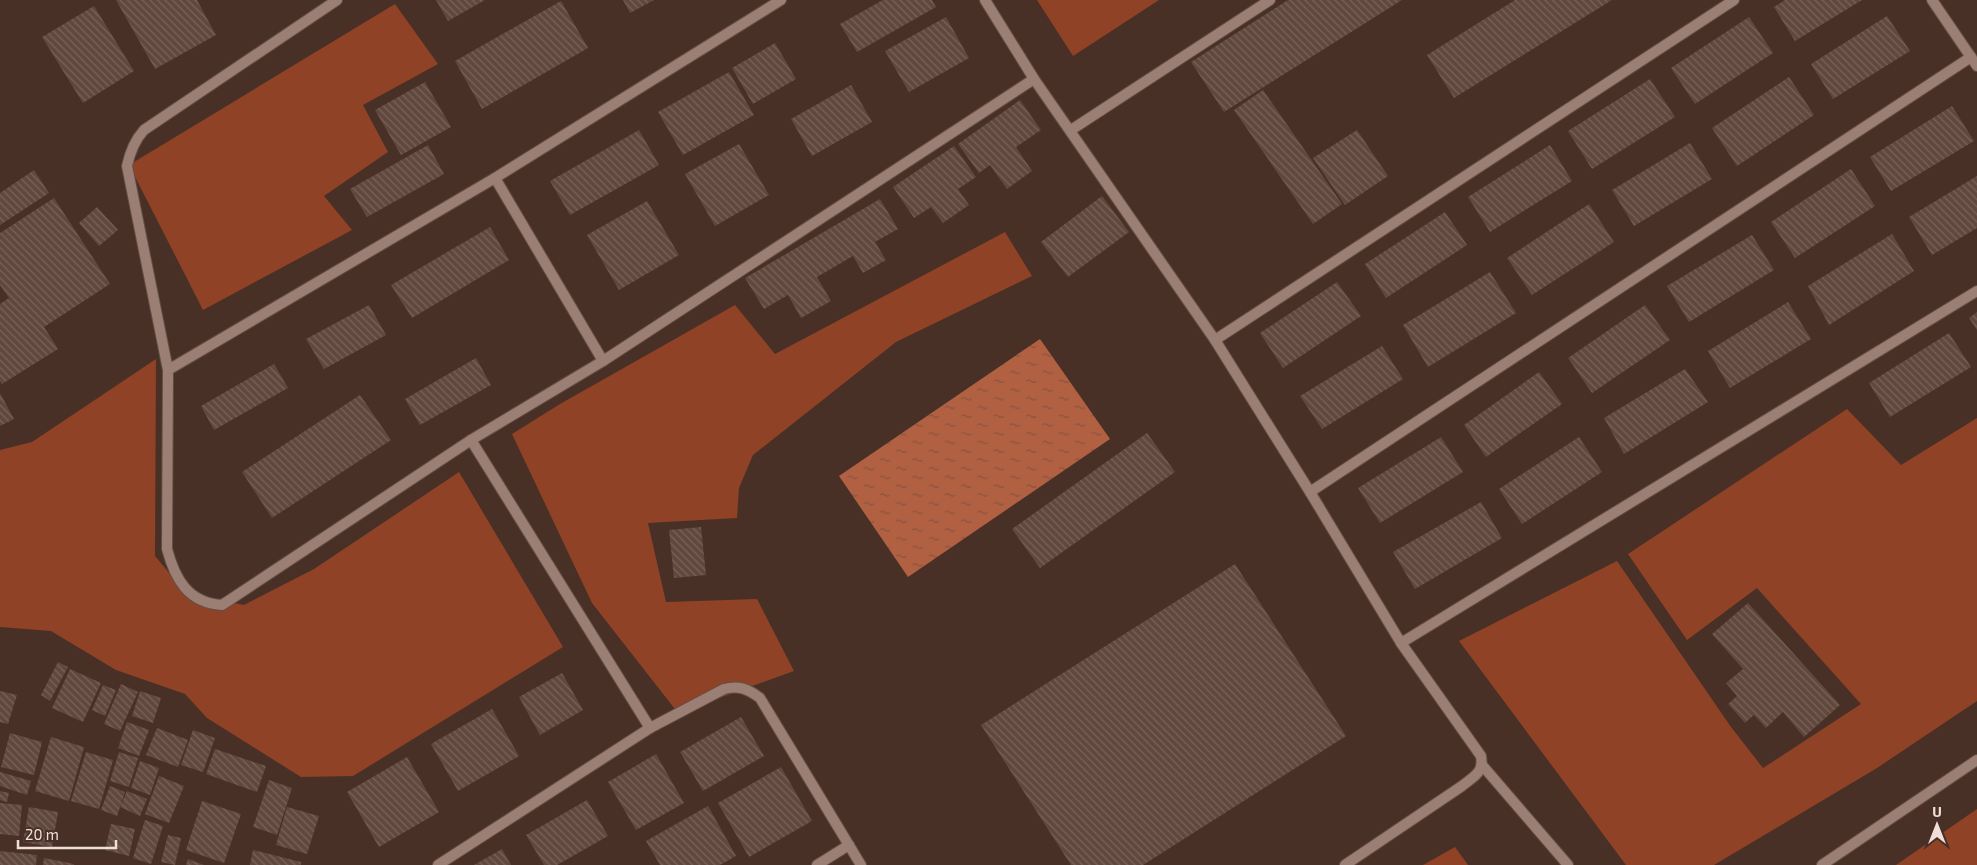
<svg xmlns="http://www.w3.org/2000/svg" width="1977" height="865" font-family="'Exo 2',sans-serif">
  <defs>
    <pattern id="water-ripples" width="26" height="14" patternUnits="userSpaceOnUse" patternTransform="scale(1.25)"><rect width="26" height="14" fill="#b16042"/><path d="M2 4q2-2 4 0t4 0M15 11q2-2 4 0t4 0" fill="none" stroke="#875442"/></pattern>
    <pattern id="building-back-hatch" width="6" height="6" patternUnits="userSpaceOnUse" patternTransform="scale(1.25)"><rect width="6" height="6" fill="#61483e"/><path d="M-1 5l2 2M0 0l6 6M5-1l2 2" fill="none" stroke="#786259"/></pattern>
  </defs>
  <rect width="100%" height="100%" fill="#483027"/>
  <g fill="#8f4225">
    <polygon points="1037,0 1159,0 1073,56"/>
    <polygon points="395,4 438,64 363,105 388,152 324,196 352,230 203,310 129,165"/>
    <polygon points="1005,232 1032,276 896,342 753,455 739,488 737,518 648,523 666,602 757,599 794,671 678,713 592,603 512,434 560,404 735,305 775,354"/>
    <polygon points="156,359 155,556 186,593 244,605 314,569 459,472 563,647 353,776 301,777 207,718 185,694 116,670 51,631 0,627 0,450 32,442"/>
    <polygon points="1847,409 1901,465 1977,418 1977,701 1877,768 1714,865 1626,865 1459,641 1617,561 1731,727 1763,768 1861,704 1757,588 1687,640 1628,554"/>
    <polygon points="1977,809 1977,865 1896,865"/>
    <polygon points="1455,847 1468,865 1423,865"/>
  </g>
  <polygon fill="url(#water-ripples)" points="1040,339 1110,439 908,577 839,476"/>
  <g fill="url(#building-back-hatch)">
    <polygon points="116,0 197,0 216,35 155,69"/>
    <polygon points="436,0 485,0 448,21"/>
    <polygon points="623,0 654,0 630,13"/>
    <polygon points="883,0 932,0 936,7 857,52 840,24"/>
    <polygon points="1288,0 1402,0 1224,112 1191,62"/>
    <polygon points="1515,0 1612,0 1454,98 1427,55"/>
    <polygon points="1785,0 1862,0 1795,41 1774,7"/>
    <polygon points="561,1 588,48 482,109 455,61"/>
    <polygon points="94,6 134,71 83,103 42,37"/>
    <polygon points="1887,16 1910,51 1833,99 1811,64"/>
    <polygon points="946,17 969,58 909,92 885,51"/>
    <polygon points="1749,17 1773,53 1695,104 1671,68"/>
    <polygon points="775,43 796,79 753,104 732,68"/>
    <polygon points="729,72 754,115 683,155 658,112"/>
    <polygon points="1789,77 1814,115 1737,166 1712,128"/>
    <polygon points="1650,79 1675,117 1592,169 1568,131"/>
    <polygon points="425,82 451,127 401,155 375,110"/>
    <polygon points="851,85 872,122 812,156 791,119"/>
    <polygon points="1263,90 1342,204 1313,224 1234,110"/>
    <polygon points="1020,100 1041,130 1016,147 1032,171 1007,189 990,165 979,173 958,144"/>
    <polygon points="1952,106 1974,141 1891,191 1870,157"/>
    <polygon points="639,130 659,165 570,215 550,181"/>
    <polygon points="1357,130 1388,176 1345,205 1313,158"/>
    <polygon points="1690,143 1712,179 1634,226 1612,190"/>
    <polygon points="739,144 769,195 715,226 685,174"/>
    <polygon points="428,145 444,174 367,217 350,189"/>
    <polygon points="1550,145 1572,181 1490,232 1468,197"/>
    <polygon points="954,146 976,177 958,189 969,205 943,223 931,207 914,218 893,187"/>
    <polygon points="1851,169 1875,206 1795,258 1771,222"/>
    <polygon points="34,170 49,193 0,225 0,193"/>
    <polygon points="1977,176 1977,228 1932,255 1909,217"/>
    <polygon points="1102,196 1129,232 1068,277 1041,242"/>
    <polygon points="54,198 110,284 44,327 58,349 2,384 0,381 0,304 9,298 0,285 0,233"/>
    <polygon points="880,199 898,229 875,242 886,260 863,273 853,256 817,277 831,301 801,318 788,295 764,309 745,278"/>
    <polygon points="647,201 679,255 619,290 587,235"/>
    <polygon points="1589,204 1614,242 1532,295 1507,258"/>
    <polygon points="97,207 118,230 99,246 79,223"/>
    <polygon points="1445,212 1467,245 1386,298 1365,264"/>
    <polygon points="490,227 509,260 412,318 391,285"/>
    <polygon points="1892,234 1914,271 1829,325 1808,286"/>
    <polygon points="1752,235 1774,270 1689,322 1667,286"/>
    <polygon points="1490,272 1516,313 1428,367 1403,325"/>
    <polygon points="1337,282 1361,316 1283,368 1260,333"/>
    <polygon points="1788,302 1811,339 1730,388 1708,351"/>
    <polygon points="369,305 386,335 324,369 306,339"/>
    <polygon points="1645,305 1670,340 1592,393 1568,358"/>
    <polygon points="1977,312 1977,330 1969,318"/>
    <polygon points="1949,333 1971,367 1890,417 1869,383"/>
    <polygon points="1382,346 1403,379 1322,429 1300,396"/>
    <polygon points="476,358 491,385 420,425 405,399"/>
    <polygon points="274,364 288,388 214,430 201,406"/>
    <polygon points="1685,369 1708,402 1624,454 1604,418"/>
    <polygon points="1539,372 1562,404 1486,457 1464,425"/>
    <polygon points="0,393 14,419 0,426"/>
    <polygon points="360,395 391,440 272,518 242,472"/>
    <polygon points="1147,433 1175,472 1040,568 1012,529"/>
    <polygon points="1441,437 1463,472 1380,523 1358,488"/>
    <polygon points="1579,437 1602,472 1522,524 1499,489"/>
    <polygon points="1481,502 1502,538 1415,589 1393,552"/>
    <polygon points="701,527 706,575 674,578 669,530"/>
    <polygon points="1235,564 1346,736 1143,865 1071,865 981,725"/>
    <polygon points="1748,603 1840,705 1804,737 1783,712 1766,728 1754,715 1745,723 1728,704 1737,696 1726,683 1743,669 1712,634"/>
    <polygon points="58,662 68,667 50,701 41,695"/>
    <polygon points="70,669 101,683 83,722 52,708"/>
    <polygon points="562,673 583,710 540,735 519,697"/>
    <polygon points="121,684 138,692 120,731 104,724"/>
    <polygon points="103,685 116,690 105,716 92,710"/>
    <polygon points="0,691 17,695 8,724 0,722"/>
    <polygon points="140,691 161,698 153,723 132,716"/>
    <polygon points="492,709 519,756 458,791 431,744"/>
    <polygon points="741,717 764,756 703,791 680,752"/>
    <polygon points="127,722 149,730 139,756 118,748"/>
    <polygon points="157,728 188,740 178,767 146,755"/>
    <polygon points="193,730 215,738 203,772 181,765"/>
    <polygon points="10,733 42,742 34,775 1,767"/>
    <polygon points="51,737 84,747 69,801 35,791"/>
    <polygon points="215,749 266,766 257,792 206,774"/>
    <polygon points="86,752 113,760 99,809 71,801"/>
    <polygon points="119,752 138,758 129,787 110,781"/>
    <polygon points="656,754 684,803 636,830 608,782"/>
    <polygon points="407,757 439,812 379,847 347,792"/>
    <polygon points="140,761 159,768 150,795 131,788"/>
    <polygon points="781,767 812,821 749,857 718,803"/>
    <polygon points="0,772 31,781 27,795 0,786"/>
    <polygon points="159,776 184,786 169,823 145,814"/>
    <polygon points="269,780 292,788 277,835 253,827"/>
    <polygon points="110,786 125,792 117,816 101,810"/>
    <polygon points="0,791 9,793 7,802 0,800"/>
    <polygon points="127,791 147,799 140,816 120,807"/>
    <polygon points="587,800 608,836 557,865 544,865 526,835"/>
    <polygon points="202,801 241,814 224,863 186,850"/>
    <polygon points="0,803 22,805 19,836 0,834"/>
    <polygon points="708,806 736,856 720,865 660,865 646,841"/>
    <polygon points="29,807 58,812 52,847 23,842"/>
    <polygon points="287,807 319,816 307,854 276,845"/>
    <polygon points="145,820 163,826 151,864 133,858"/>
    <polygon points="111,824 135,829 129,856 105,850"/>
    <polygon points="168,835 181,838 175,865 161,862"/>
    <polygon points="502,849 511,865 474,865"/>
    <polygon points="253,850 301,862 301,865 250,865"/>
    <polygon points="0,851 37,855 36,865 0,865"/>
    <polygon points="44,858 74,864 74,865 43,865"/>
    <polygon points="188,859 204,865 186,865"/>
  </g>
  <g fill="none" stroke-linecap="round" stroke-linejoin="round">
    <g stroke="#634f48" stroke-width="12">
      <polyline id="lane" points="1071,130 1270,0"/>
    </g>
    <g stroke="#634f48" stroke-width="12">
      <g id="street">
        <path d="M337,0L144,130C134,141 130,152 127,166L168,370L167,549C175,579 188,603 222,605L471,440L603,361L1034,79"/>
        <polyline points="985,0 1034,79 1215,340 1310,492 1401,643 1977,291"/>
        <polyline points="1932,0 1977,66"/>
        <polyline points="495,178 603,361"/>
        <polyline points="1215,340 1734,0"/>
        <polyline points="168,370 495,178 781,0"/>
        <polyline points="1310,492 1971,57"/>
        <path d="M650,728L724,689C739,685 748,689 760,698L861,865"/>
        <polyline points="1482,765 1568,865"/>
        <polyline points="438,865 650,728 471,440"/>
        <polyline points="817,865 849,845"/>
        <path d="M1345,865L1462,786C1474,776 1484,773 1481,756L1401,643"/>
        <polyline points="1822,865 1977,760"/>
      </g>
    </g>
    <use href="#lane" stroke="#9b7e74" stroke-width="10"/>
    <use href="#street" stroke="#9b7e74" stroke-width="10"/>
  </g>
  <g transform="translate(1937 825)" stroke="#483027" stroke-width="4" paint-order="stroke">
  <path d="M0-4L9 19L0 12L-9 19Z" fill="#efdfda"/>
  <text y="-8" font-size="14" font-weight="bold" text-anchor="middle" fill="#efdfda">U</text>
  </g>
  <path d="M18 840v8h98v-8" fill="none" stroke="#efdfda" stroke-width="2.5"/>
  <text x="25" y="840" font-size="15" fill="#efdfda" stroke="#483027" stroke-width="4" paint-order="stroke">20 m</text>
</svg>
